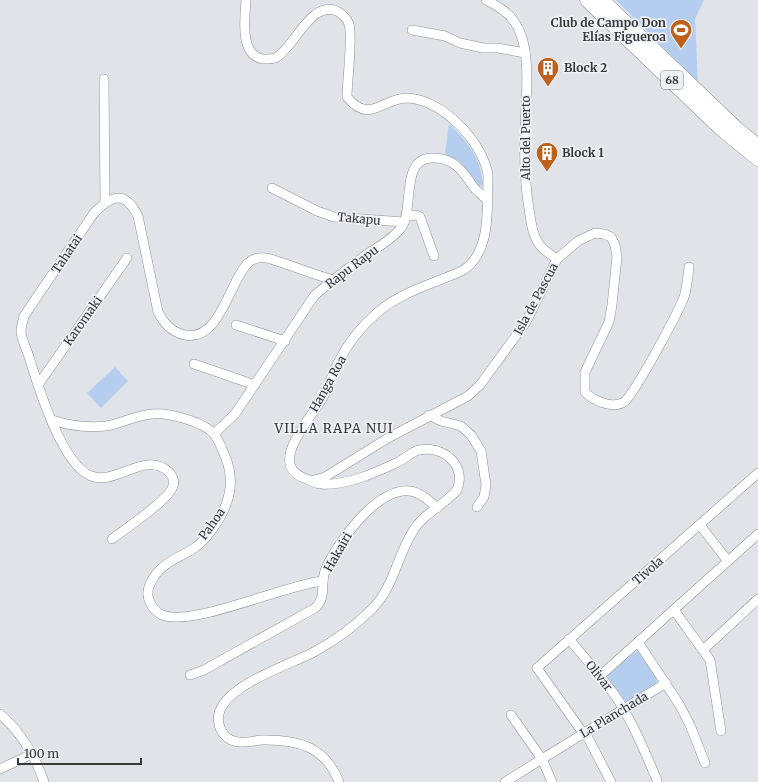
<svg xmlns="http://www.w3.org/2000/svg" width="758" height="782" font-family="Merriweather,serif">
  <rect width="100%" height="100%" fill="#e0e3e8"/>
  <g fill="#b5cef0">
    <polygon points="616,0 704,0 695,19 698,82"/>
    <path d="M449,124C468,141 481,159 483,185L479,186L460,161L445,154Z"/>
    <polygon points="115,367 128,381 101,408 87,393"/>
    <polygon points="638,650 657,678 656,686 627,704 606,674"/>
  </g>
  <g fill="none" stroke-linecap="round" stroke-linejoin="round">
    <g stroke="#8d9094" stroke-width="10">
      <g id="minor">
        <path d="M246,0C245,17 239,55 263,59C268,59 272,60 277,57C295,46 311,0 337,11C342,14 347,18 349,24C353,38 347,80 347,97C370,125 382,98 407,98C442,99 483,142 488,175C487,206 492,253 462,271C435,283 401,292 378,312C363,325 348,343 339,361C333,372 329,385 323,397C313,416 264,466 307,479C311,481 316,484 321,484C346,486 375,473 398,462C405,459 412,451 419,450C444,445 467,466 457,490C443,506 423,514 413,531C397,556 394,587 372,609C355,626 336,640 314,652C292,664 210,689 219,724C220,731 226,739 234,741C242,744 253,741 261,740C297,739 325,746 339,782"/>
        <path d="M486,0C496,5 507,11 513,20C534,47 525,100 525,133C524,159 525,184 529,209C531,221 532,234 539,244C543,250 551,255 557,259"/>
        <polyline points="412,30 445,36 460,43 483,48 498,48 525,53"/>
        <polyline points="104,79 105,202"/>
        <polyline points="272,188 317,211 334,217 404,222"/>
        <polyline points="407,216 416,215 420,217 434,256"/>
        <polyline points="236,325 285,341"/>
        <polyline points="194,364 255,385"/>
        <polyline points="38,385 127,258"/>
        <polyline points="429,415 441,421 461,426 471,435 481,451 486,485 484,497 477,507"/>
        <path d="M52,420C70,426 86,428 106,426C121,424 136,415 152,414C168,412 204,422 214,434C219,440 222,449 225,456C234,477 231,499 219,519C213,529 205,540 196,547C183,556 166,561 156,574C150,582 145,593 150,602C152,607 156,612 162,615C193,627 284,585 323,581"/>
        <path d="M214,434L235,414L314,296C331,281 349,268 367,254C379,247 392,239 401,228C415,210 399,156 434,158C441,158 448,160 454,164C462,169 467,178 472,185C476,191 482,195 487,200"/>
        <path d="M311,481L325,477L388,438L468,396L480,385L526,322L557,259L578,241L595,233L604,234L611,237L615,245L617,257L612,305L609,322L585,372V392C593,401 613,409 624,402C634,395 681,308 685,294C687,285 688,276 689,267"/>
        <polyline points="700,525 727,560"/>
        <path d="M112,539C125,529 169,500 173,486C175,481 172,475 169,472C145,450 116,486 91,476C62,465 38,386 29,357C27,350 21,339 21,331C21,327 23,321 24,316L94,213C112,195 125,190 138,216L158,312C164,323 171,332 185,335C220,342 229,282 248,263C254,257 263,257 271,259L332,280"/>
        <polyline points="674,610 710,660 721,731"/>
        <path d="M569,639C584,657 600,675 614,694C632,720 644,750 657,780"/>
        <polyline points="638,642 679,704 690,725 705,763"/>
        <polyline points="703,650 758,599"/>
        <path d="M190,675L204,670L315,608C327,597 320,585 325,571C335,545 377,487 410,491C420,492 430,501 437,508"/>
        <polyline points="600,676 758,534"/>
        <path d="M0,714C21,732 35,756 44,782"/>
        <polyline points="585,732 611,782"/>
        <polyline points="583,733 537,668 758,473"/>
        <polyline points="0,769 32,754"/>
        <polyline points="505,782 542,759 511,715"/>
        <polyline points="552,782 542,759 666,683"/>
      </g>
    </g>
    <g stroke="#8d9094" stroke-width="15">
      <g id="highway">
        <polyline points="587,0 719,127 758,159"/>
        <polyline points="602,0 737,129 758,146"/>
      </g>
    </g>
    <use href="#minor" stroke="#fff" stroke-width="9"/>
    <use href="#highway" stroke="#fff" stroke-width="14"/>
  </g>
  <defs>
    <g id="stadium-pin" transform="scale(1.15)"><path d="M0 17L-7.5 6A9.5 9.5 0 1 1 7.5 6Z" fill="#bf601b" stroke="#edf1f6"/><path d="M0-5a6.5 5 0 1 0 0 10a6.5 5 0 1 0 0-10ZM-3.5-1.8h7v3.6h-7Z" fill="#fff"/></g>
    <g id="building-pin" transform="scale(1.15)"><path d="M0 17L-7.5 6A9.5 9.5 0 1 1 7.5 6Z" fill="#bf601b" stroke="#edf1f6"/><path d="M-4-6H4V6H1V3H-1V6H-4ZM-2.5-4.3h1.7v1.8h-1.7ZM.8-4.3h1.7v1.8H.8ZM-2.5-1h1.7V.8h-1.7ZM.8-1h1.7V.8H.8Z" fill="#fff"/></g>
  </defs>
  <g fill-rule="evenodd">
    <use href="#stadium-pin" x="681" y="30"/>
    <use href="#building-pin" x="548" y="68"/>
    <use href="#building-pin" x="547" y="153"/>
  </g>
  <g text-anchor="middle" stroke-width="3.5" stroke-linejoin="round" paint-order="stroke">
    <rect fill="#edf1f6" stroke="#6e7072" stroke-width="1" x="661" y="71" width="22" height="18" rx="3"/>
    <g font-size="11" font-weight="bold" fill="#37393a">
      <text x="672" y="84">68</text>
    </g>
    <g font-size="12" font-weight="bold" fill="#37393a" stroke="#edf1f6" text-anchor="start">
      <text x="666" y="27" text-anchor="end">Club de Campo Don<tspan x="666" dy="14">Elías Figueroa</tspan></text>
      <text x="564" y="72">Block 2</text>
      <text x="562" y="157">Block 1</text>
    </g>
    <g font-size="12" fill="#37393a" stroke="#edf1f6">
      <text transform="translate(526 138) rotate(-90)" y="4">Alto del Puerto</text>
      <text transform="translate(359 219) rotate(5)" y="4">Takapu</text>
      <text transform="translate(67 254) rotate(-56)" y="4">Tahatai</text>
      <text transform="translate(352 267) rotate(-37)" y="4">Rapu Rapu</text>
      <text transform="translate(536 299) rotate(-62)" y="4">Isla de Pascua</text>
      <text transform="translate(83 321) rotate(-55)" y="4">Karomaki</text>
      <text transform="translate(328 384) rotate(-61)" y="4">Hanga Roa</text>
      <text transform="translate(212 524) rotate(-55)" y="4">Pahoa</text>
      <text transform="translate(338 552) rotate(-60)" y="4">Hakairi</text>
      <text transform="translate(648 571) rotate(-41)" y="4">Tivola</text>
      <text transform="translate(599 676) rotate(51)" y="4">Olivar</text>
      <text transform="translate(614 715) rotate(-31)" y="4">La Planchada</text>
    </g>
    <g font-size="13" letter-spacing="1" fill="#37393a" stroke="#edf1f6">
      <text x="334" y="433">VILLA RAPA NUI</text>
    </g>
  </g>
  <path d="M18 758v6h123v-6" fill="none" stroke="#37393a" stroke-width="2"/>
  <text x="24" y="758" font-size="12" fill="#37393a" stroke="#edf1f6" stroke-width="3" paint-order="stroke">100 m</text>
</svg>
